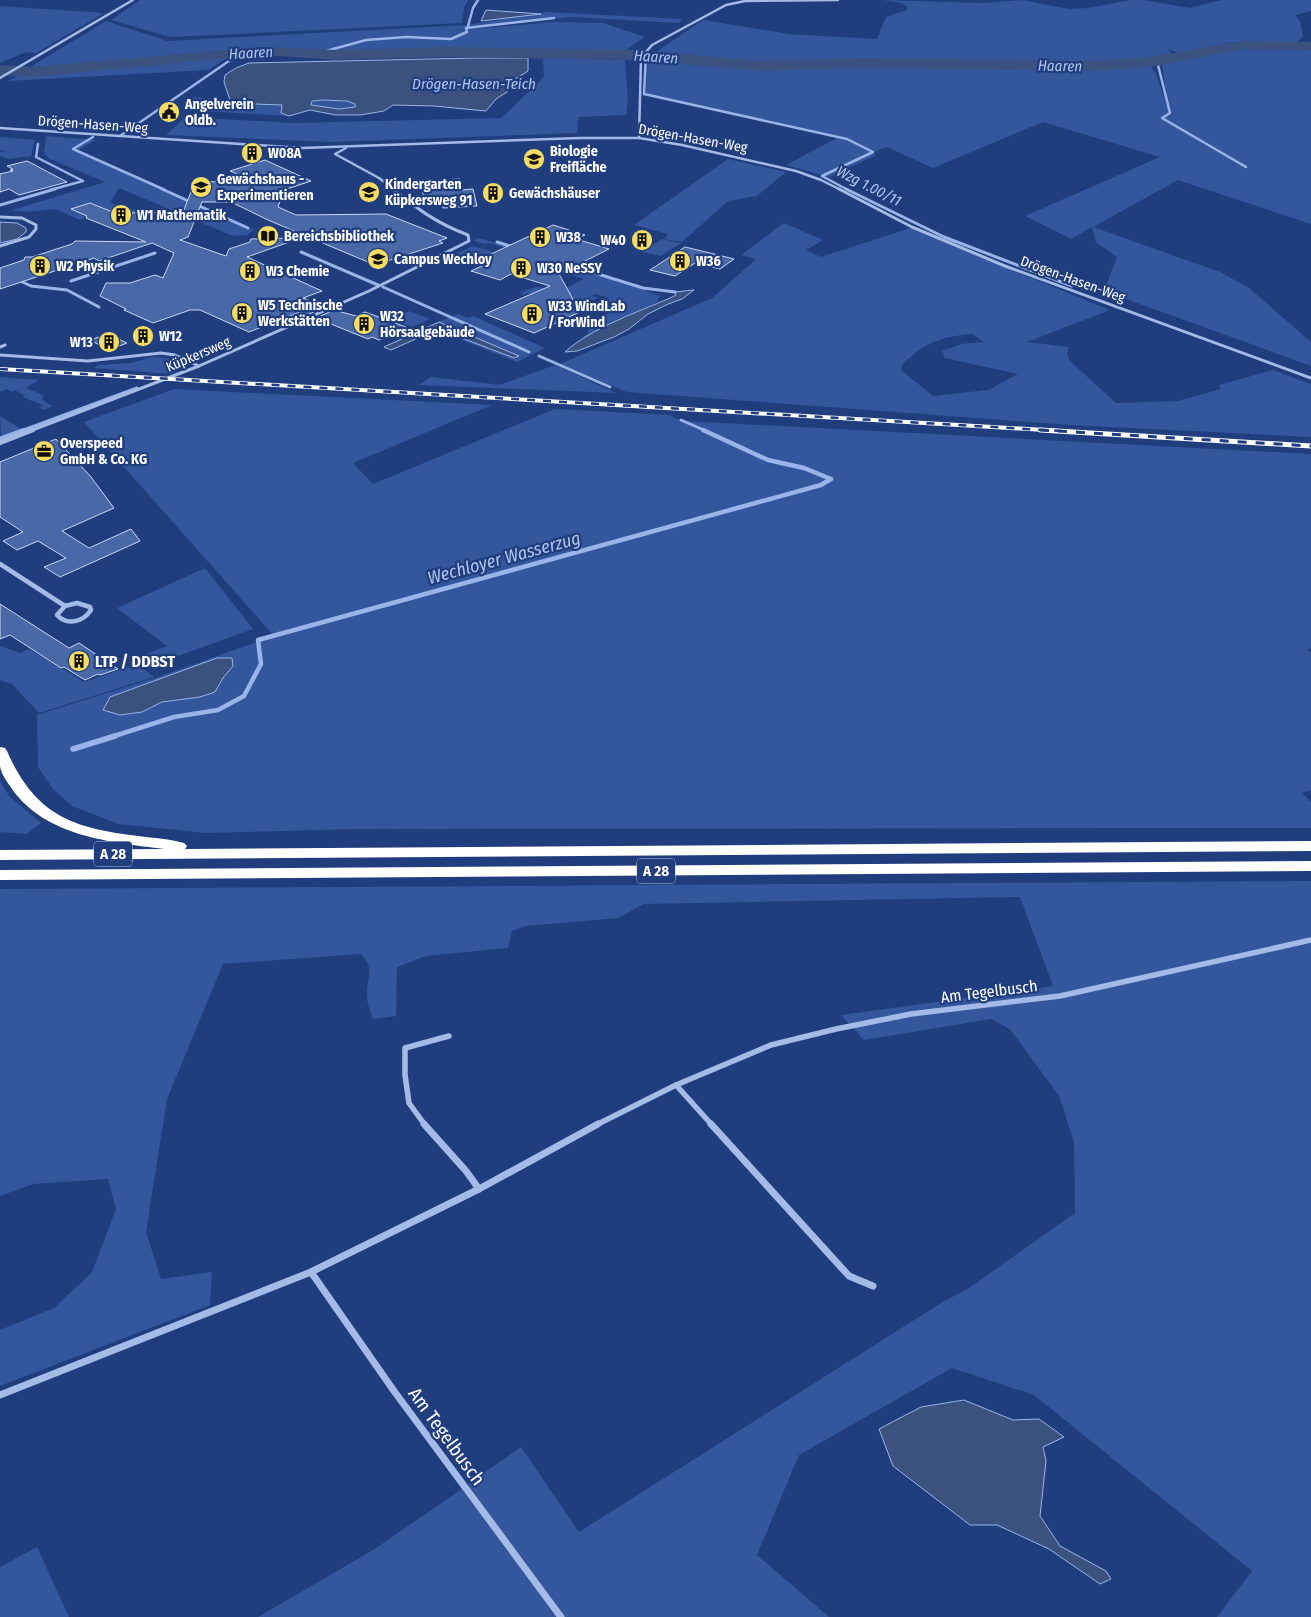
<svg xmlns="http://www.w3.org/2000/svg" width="1311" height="1617" font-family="'Fira Sans Condensed',sans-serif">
  <rect width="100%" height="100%" fill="#203e7e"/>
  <g fill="#33569c" fill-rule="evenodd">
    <polygon points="140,0 468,0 464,8 462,23 170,37 111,20"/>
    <polygon points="883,0 983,3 1022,0 1069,9 1088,8 1131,0 1143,0 1190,8 1221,0 1311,0 1311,11 1295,15 1300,21 1303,36 1297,43 1232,42 1180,54 1169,49 1172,55 1162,58 1118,63 1036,65 866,62 759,63 653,54 703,20 789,34 877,39 886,17 907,10 907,7 901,3"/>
    <polygon points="0,6 104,13 36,53 26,52 0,63"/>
    <polygon points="547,12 682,19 679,23 570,17 450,31 555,22 603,23 645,37 621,53 450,49 342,52 264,49 228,50 67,65 30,67 106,21 167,41 467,25"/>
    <polygon points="1243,47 1308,47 1311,49 1311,224 1178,180 1093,227 1220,272 1249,288 1311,342 1311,366 1104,291 1117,257 1096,242 1092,227 1071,239 1025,216 1160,157 1043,122 933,168 887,147 873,152 876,155 829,177 786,165 839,137 646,94 648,58 777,69 862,66 1110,69 1150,65 1156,74 1168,109 1162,63"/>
    <polygon points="232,55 208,70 7,81 22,74 44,73"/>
    <polygon points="543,58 625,60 628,100 626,115 578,117 577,133 330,142 166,135 185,117 294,123 501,118 544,77"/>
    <polygon points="194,97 230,100 255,104 282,105 281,113 289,116 184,110"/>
    <polygon points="323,100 347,101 355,104 355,107 339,109 311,106 312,101"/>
    <polygon points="46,136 96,140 78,150 254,230 247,235 233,236 119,188 111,201 112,203 129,210 151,210 158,212 123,213 115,209 110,211 90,203 72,209 88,216 80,220 56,209 27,212 12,210 105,182 50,159 44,154"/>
    <polygon points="0,137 35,140 31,156 8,159 0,156 0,152 7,151 0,150"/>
    <polygon points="728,159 786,172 757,196 728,201 682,242 664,239 668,234 634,225"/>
    <path d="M784,223L823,240L806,250L821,257L910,228L1110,310L1027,342L1069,347L1067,354L1070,361L1116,403L1178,401L1221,389L1219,385L1273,370L1311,384V437L1070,425L627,392L560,364L712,298L756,259L741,255ZM972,334L984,342L961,344L942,351L945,358L1018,374L988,390L933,396L901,370C902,363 907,360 913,355C930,340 949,336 972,334Z"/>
    <polygon points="479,238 634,286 660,296 657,302 581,339 588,333 588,325 590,322 615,310 614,308 598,302 609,298 595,294 591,296 599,298 594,300 590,299 569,307 529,293 523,295 521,292 536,287 562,290 584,279 533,263 540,259 489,243 485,244 473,241"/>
    <polygon points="662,239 681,243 661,256 642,252"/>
    <polygon points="473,246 493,252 472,263 451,256"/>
    <polygon points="409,311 430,319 412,327 392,319"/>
    <polygon points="458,314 467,318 473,316 545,348 517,362 437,330 430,333 421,329"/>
    <polygon points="152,357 174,359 181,364 179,370 171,374 94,368 98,365 131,363"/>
    <polygon points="555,365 616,393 419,385 431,377 500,385"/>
    <polygon points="0,377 39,380 26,388 43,395 42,399 52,406 44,410 39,407 43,405 22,397 25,396 15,390 12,392 7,389 0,392"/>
    <path d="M174,389L492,405L353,463L373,484L555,409L669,415L800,478L685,421L1311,454V648L1307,650L1311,652V790L1302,793L1311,802V828L356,829L205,833L119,824L72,806L53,789L38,767L37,715L158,677L274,636L84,422ZM233,666L223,678L215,692L200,697L162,702Z"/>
    <polygon points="0,416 21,429 1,437"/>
    <polygon points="205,568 253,629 150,666 135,658 167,646 117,608"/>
    <polygon points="0,646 20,653 29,649 84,682 138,664 154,677 39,713 12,684 0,680"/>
    <polygon points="0,781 10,797 41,823 27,834 0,832"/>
    <path d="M1311,881V1617H1217L1252,1571L1034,1395L952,1368L799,1455L757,1555L829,1617H258L373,1550L465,1487L560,1615L468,1484L521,1447L579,1532L941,1303L969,1288L1075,1213L1074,1142L1059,1096L1010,1029L991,1019L864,1040L841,1015L1053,986L1020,897L644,904L618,918L526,926L512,931L508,948L426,956L397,967L396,1016L373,1019C370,1010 366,1001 367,991C368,973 375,968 360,954L223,964L167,1099L146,1232L161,1279L212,1272L210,1305L0,1386V1330L54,1308L92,1272L116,1209L108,1179L33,1184L0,1196V889Z"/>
    <polygon points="37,1547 69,1617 0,1617 0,1567"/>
  </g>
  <g fill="#3b5180" stroke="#98b4e8" fill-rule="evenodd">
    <polygon points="486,10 541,14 481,21"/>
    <path d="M476,58H528V71L506,85L507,92L496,99L486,111L434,106L393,105L384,111L360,115H336L310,110L289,116L281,113L282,105L255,104L230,100L224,82L225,75L236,68L249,63ZM323,100L347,101L355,104V107L339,109L311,105L312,101Z"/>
    <polygon points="0,222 17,223 26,228 26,232 17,239 0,243"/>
    <path d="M694,290L682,299L668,304L648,314L629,329L614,337L577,351L565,352C591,328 638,312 670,298L676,295L675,292Z"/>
    <polygon points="439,322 519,356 514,358 438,329 391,350 384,347"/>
    <polygon points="217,658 232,658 233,666 223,678 215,692 200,697 162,702 142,712 120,715 103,710 110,697"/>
    <polygon points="964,1400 1013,1420 1039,1419 1064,1437 1043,1447 1046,1461 1040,1516 1060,1546 1106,1571 1111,1579 1100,1584 1049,1549 997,1525 970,1525 893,1466 879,1429 921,1407"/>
  </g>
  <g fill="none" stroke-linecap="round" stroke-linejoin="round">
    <g stroke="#98b4e8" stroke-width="2.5">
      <polyline points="468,26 473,8 478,0"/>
      <polyline points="315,54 366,40 406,37 451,39 467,32 466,28 554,18"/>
      <polyline points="646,56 644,94 847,139 873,152 822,176 848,190"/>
      <polyline points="1157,61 1170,113 1162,118 1246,167"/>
      <polyline points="120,136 242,52"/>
      <polyline points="93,137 73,149 165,190"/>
      <polyline points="38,144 36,157 83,181 50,190"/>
    </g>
    <g stroke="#98b4e8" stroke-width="3">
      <polyline points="162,189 248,228"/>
      <polyline points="846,189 944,237 1072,286"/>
      <polyline points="0,205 55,189"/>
      <polyline points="497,242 513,247"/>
      <polyline points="301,252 378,285"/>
      <polyline points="569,265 643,288 675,292"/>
      <polyline points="16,279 31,286 67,290 99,307"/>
      <polyline points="71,281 155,253"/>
      <polyline points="383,287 529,352"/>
      <polyline points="539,356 610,387"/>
      <polyline points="681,420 706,431"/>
      <polyline points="21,431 137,388"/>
    </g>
    <g stroke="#98b4e8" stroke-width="4.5">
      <polyline points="0,439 24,430"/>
      <polyline points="111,737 174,717 218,710 244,696 261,664 258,640 821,485 831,479 804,468 768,460 703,430"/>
    </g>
    <polyline stroke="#98b4e8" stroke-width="5.5" points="73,749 115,736"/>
    <polygon fill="#3b5180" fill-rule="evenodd" points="1241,41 1311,42 1311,50 1241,49 1157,66 1096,71 864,68 760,71 637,60 446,57 338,60 262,55 33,77 0,75 0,65 33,67 262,47 338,50 446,47 637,50 760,61 864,58 1096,61 1157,56"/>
  </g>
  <g fill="#4968a7" stroke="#c8d7f5">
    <polygon points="265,160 311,181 284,190 278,207 296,215 386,214 447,238 439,241 443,243 375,265 268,220 231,202 202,202 188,237 180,240 226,256 229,249 250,242 251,239 292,238 292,241 247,257 322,291 303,298 325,307 307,315 300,312 249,332 200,310 190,310 153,323 124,310 126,309 100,296 106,283 130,283 155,275 163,278 174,253 152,243 99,261 94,258 0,289 0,268 24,260 25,257 32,257 72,244 75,241 146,242 86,218 87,216 71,209 90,203 110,211 115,209 123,213 183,212 195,182 253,181 230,171"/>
    <polygon points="27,161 33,164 67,182 19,195 9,189 0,192 0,174 13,171 10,170 13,169 7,166"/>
    <polygon points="460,179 461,190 473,189 477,206 443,208 442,199 424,200 421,181"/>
    <polygon points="553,225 585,235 576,239 609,249 559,274 580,312 534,333 485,314 550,286 511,274 500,280 471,271 484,265 474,262"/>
    <polygon points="685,247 710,253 734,259 720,269 695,263 675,276 650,270"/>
    <polygon points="334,310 356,316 365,312 406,327 379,340 372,337 368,339 316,318"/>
    <polygon points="108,334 127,343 109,350 90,340"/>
    <polygon points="56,439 91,477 114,508 62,531 89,548 131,529 140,541 60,577 44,567 66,558 38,541 17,550 3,541 23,532 0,517 0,462"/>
    <polygon points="0,604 69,648 79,643 118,669 100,675 98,674 85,680 64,667 61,668 10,635 0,639"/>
  </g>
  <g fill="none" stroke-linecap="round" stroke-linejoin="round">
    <g stroke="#a4bae7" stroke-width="2.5">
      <polyline points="0,78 133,0"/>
      <polyline points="0,128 302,148 580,138 639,138 682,145 796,171 821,180 841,190"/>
      <polyline points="639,138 641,58 652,45 726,5 745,1 838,0"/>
      <polyline points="346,148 335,154 379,178 395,190"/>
    </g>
    <g stroke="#a4bae7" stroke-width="3">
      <polyline points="839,189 912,227 1005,266 1311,378"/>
      <polyline points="0,217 22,218 36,225 36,229 29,237 0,246"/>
      <polyline points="0,347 5,345"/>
      <polyline points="0,355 88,361 161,353 175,355 199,366"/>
      <path d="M30,431L199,366L369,291L469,241L468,235C436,223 419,210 393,189"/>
    </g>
    <g stroke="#a4bae7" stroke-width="4.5">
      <polyline points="0,443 33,430"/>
      <polyline points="0,564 65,606"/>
      <path d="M77,603L90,607L91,610C83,622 67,626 57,615L65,606Z"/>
    </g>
    <g stroke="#a4bae7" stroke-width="5.5">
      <polyline points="676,1085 712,1125"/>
      <polyline points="425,1125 409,1103 405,1075 405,1048 449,1036"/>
      <polyline points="596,1125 676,1085 771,1045 836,1029 911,1014 1060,996 1311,940"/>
    </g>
    <g stroke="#a4bae7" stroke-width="7">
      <polyline points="424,1124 466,1171 479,1189"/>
      <polyline points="711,1124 849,1276 873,1286"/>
      <polyline points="311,1272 394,1391 561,1617"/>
      <polyline points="0,1395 311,1272 479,1189 598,1124"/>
    </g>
    <g fill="#fff" fill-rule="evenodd">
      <path d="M0,747L5,748L7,751C35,815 72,828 138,836C154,838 170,839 184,843L187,846L185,849L1311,841V851L0,860V850L164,849C111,842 46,837 12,789C8,783 1,774 0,766C0,760 0,753 0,747Z"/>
      <polygon points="1311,861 1311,871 0,880 0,870"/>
    </g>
    <g stroke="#fff" stroke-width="4">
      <polyline id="rail-far1" points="0,369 1061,431"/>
    </g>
    <g stroke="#fff" stroke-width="5">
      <polyline id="rail" points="1040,430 1311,446"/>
    </g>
    <use href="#rail-far1" stroke="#203e7e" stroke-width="2.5" stroke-dasharray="8" stroke-linecap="butt"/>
    <use href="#rail" stroke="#203e7e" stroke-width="3" stroke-dasharray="9" stroke-linecap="butt"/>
  </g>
  <defs>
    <g id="civic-disc" transform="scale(1.125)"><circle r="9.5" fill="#f4dc65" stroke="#203e7e"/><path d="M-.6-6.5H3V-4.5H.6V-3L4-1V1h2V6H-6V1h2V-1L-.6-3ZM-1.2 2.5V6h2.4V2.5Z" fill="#111"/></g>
    <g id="building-disc" transform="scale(1.125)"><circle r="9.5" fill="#f4dc65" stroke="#203e7e"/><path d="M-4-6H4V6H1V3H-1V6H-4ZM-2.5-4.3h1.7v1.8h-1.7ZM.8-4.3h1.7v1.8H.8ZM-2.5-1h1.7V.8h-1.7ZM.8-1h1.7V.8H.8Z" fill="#111"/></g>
    <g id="university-disc" transform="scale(1.125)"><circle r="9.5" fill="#f4dc65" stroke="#203e7e"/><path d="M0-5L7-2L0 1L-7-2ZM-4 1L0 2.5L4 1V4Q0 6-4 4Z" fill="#111"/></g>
    <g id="school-disc" transform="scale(1.125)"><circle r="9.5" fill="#f4dc65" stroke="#203e7e"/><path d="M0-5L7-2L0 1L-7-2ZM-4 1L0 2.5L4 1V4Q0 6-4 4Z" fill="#111"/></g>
    <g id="library-disc" transform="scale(1.125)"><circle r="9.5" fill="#f4dc65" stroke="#203e7e"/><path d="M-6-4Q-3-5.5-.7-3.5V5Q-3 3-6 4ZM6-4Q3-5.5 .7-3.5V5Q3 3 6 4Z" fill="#111"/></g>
    <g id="office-disc" transform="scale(1.125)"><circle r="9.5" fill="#f4dc65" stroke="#203e7e"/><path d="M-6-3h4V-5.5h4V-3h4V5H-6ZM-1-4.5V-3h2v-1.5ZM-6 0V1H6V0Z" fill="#111"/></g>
  </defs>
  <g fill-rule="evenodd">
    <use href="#civic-disc" x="169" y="112"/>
    <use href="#building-disc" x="252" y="153"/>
    <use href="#university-disc" x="534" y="159"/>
    <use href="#university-disc" x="201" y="187"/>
    <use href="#school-disc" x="369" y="192"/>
    <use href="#building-disc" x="493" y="193"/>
    <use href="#building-disc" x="121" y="215"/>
    <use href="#library-disc" x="268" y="236"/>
    <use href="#building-disc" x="540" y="237"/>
    <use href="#building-disc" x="642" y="240"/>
    <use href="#university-disc" x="378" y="259"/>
    <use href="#building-disc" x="680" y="261"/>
    <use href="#building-disc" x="40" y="266"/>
    <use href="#building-disc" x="521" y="268"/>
    <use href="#building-disc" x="250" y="271"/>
    <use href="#building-disc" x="242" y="313"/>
    <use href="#building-disc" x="532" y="314"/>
    <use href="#building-disc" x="364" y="324"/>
    <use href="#building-disc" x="143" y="336"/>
    <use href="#building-disc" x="109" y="342"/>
    <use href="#office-disc" x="44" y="451"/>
    <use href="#building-disc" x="79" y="661"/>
  </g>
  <g text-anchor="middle" stroke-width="4.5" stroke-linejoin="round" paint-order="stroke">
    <g font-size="14" font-weight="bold" fill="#fff" stroke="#203e7e" text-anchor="start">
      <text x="185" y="109">Angelverein<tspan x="185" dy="16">Oldb.</tspan></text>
      <text x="550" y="156">Biologie<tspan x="550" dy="16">Freifläche</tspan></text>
      <text x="268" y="158">W08A</text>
      <text x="217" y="184">Gewächshaus -<tspan x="217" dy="16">Experimentieren</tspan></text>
      <text x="385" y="189">Kindergarten<tspan x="385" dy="16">Küpkersweg 91</tspan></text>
      <text x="509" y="198">Gewächshäuser</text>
      <text x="137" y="220">W1 Mathematik</text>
      <text x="284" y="241">Bereichsbibliothek</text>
      <text x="556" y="242">W38</text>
      <text x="626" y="245" text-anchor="end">W40</text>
      <text x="394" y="264">Campus Wechloy</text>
      <text x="696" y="266">W36</text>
      <text x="56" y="271">W2 Physik</text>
      <text x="537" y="273">W30 NeSSY</text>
      <text x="266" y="276">W3 Chemie</text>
      <text x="258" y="310">W5 Technische<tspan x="258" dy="16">Werkstätten</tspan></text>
      <text x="548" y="311">W33 WindLab<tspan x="548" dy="16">/ ForWind</tspan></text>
      <text x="380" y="321">W32<tspan x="380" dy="16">Hörsaalgebäude</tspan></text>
      <text x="159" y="341">W12</text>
      <text x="93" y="347" text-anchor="end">W13</text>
      <text x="60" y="448">Overspeed<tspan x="60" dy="16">GmbH &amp; Co. KG</tspan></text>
    </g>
    <g font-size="14" fill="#fff" stroke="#203e7e">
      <text transform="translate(93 124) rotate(4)" y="5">Drögen-Hasen-Weg</text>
      <text transform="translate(693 138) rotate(10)" y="5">Drögen-Hasen-Weg</text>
      <text transform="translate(1073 279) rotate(20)" y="5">Drögen-Hasen-Weg</text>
      <text transform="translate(198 354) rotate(-23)" y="5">Küpkersweg</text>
    </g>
    <g font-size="15" font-style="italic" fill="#afc5ef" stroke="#203e7e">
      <text transform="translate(251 53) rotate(-3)" y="5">Haaren</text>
      <text transform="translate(656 57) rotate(4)" y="5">Haaren</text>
      <text transform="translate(1060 66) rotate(1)" y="5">Haaren</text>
      <text x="474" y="89">Drögen-Hasen-Teich</text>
      <text transform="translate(869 186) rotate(27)" y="5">Wzg 1.00/11</text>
    </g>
    <g fill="#203e7e" stroke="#bcc5d8" stroke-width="1">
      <rect x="94" y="841.5" width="38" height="25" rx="4"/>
      <rect x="637" y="858.5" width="38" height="25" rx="4"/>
    </g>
    <g font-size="15" font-weight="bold" fill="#fff">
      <text x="113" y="859">A 28</text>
      <text x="656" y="876">A 28</text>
    </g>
    <g font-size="16" font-weight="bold" fill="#fff" stroke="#203e7e" text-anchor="start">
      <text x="95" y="667">LTP / DDBST</text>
    </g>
    <g font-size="16" fill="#fff" stroke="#203e7e">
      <text transform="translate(989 991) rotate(-7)" y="6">Am Tegelbusch</text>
    </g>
    <g font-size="18" font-style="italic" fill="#afc5ef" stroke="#203e7e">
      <text transform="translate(504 558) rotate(-15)" y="6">Wechloyer Wasserzug</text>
    </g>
    <g font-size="19" fill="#fff" stroke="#203e7e">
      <text transform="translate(447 1436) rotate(54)" y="7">Am Tegelbusch</text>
    </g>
  </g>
</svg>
